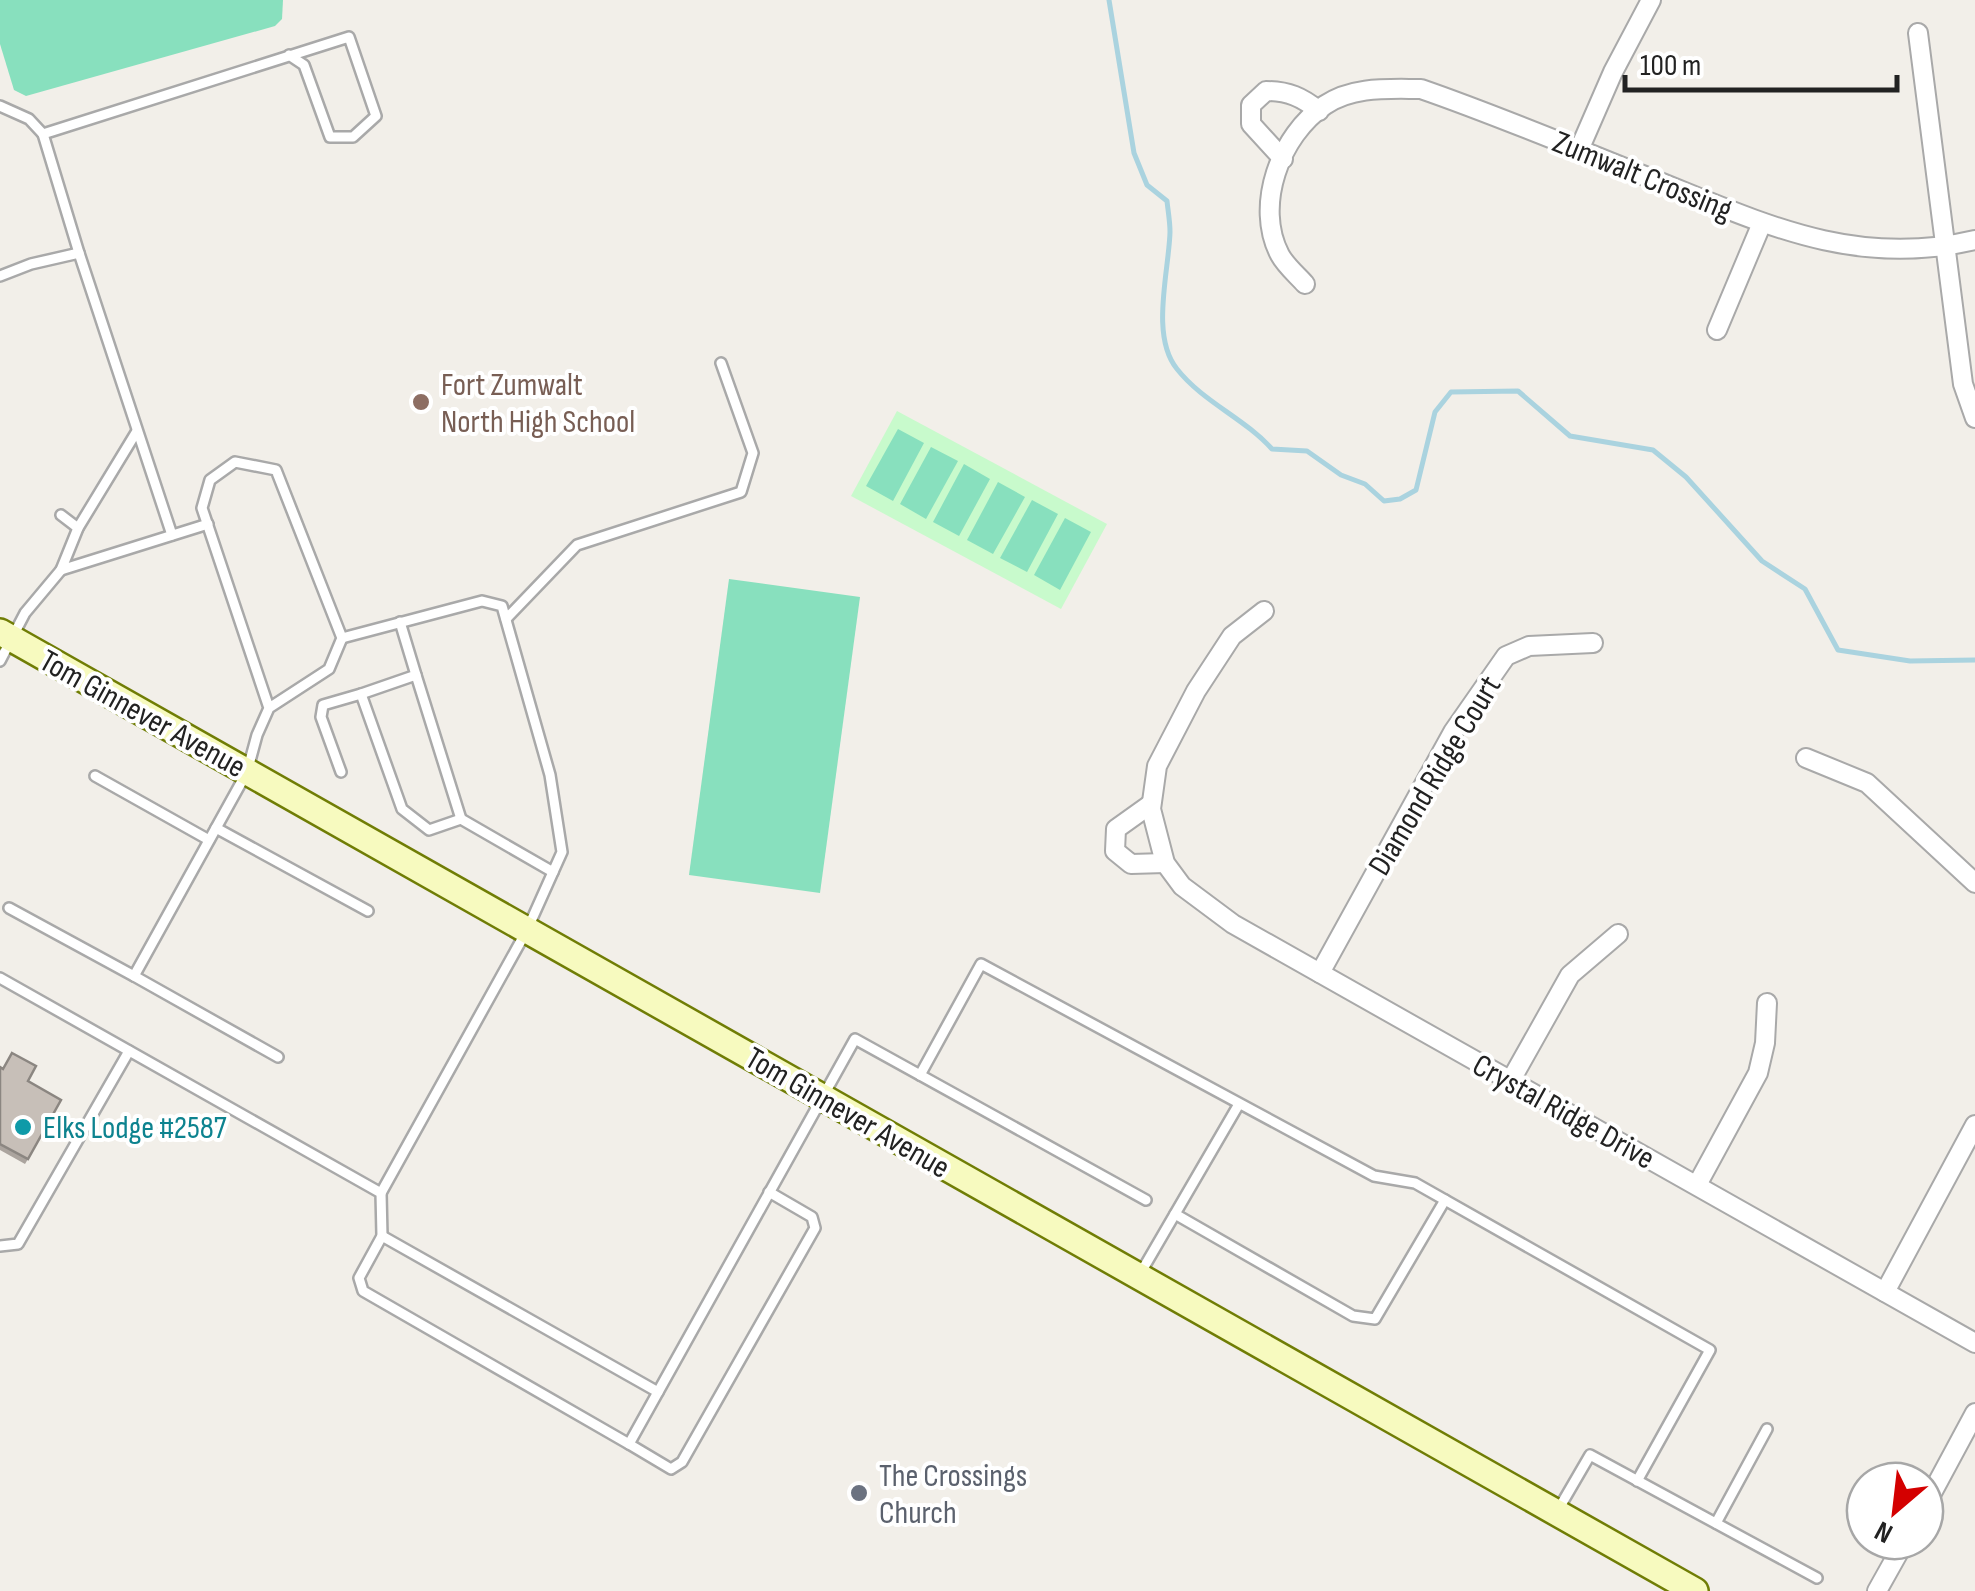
<svg xmlns="http://www.w3.org/2000/svg" width="1975" height="1591" font-family="'Sofia Sans Condensed',sans-serif">
  <rect width="100%" height="100%" fill="#f2efe9"/>
  <polygon fill="#c8facc" points="897,411 1107,524 1061,609 851,496"/>
  <g fill="#88e0be">
    <polygon points="0,0 283,0 282,19 275,26 26,96 14,90 0,44"/>
    <polygon points="898,429 924,443 893,501 866,486"/>
    <polygon points="931,447 958,461 926,519 900,504"/>
    <polygon points="964,464 990,479 959,536 933,522"/>
    <polygon points="998,482 1025,497 993,554 967,540"/>
    <polygon points="1032,500 1058,514 1027,572 1000,558"/>
    <polygon points="1065,518 1091,532 1060,590 1034,575"/>
    <polygon points="729,579 860,597 820,893 689,875"/>
  </g>
  <g fill="none" stroke-linecap="round" stroke-linejoin="round">
    <path stroke="#aad3df" stroke-width="5" d="M1109,0L1134,153L1147,185L1167,201C1168,211 1170,221 1170,232C1169,271 1150,336 1177,369C1203,402 1244,418 1272,449L1307,451L1341,475L1365,484L1384,501L1400,499L1416,490L1435,412L1451,392L1518,391L1570,436L1653,450L1686,477L1762,561L1805,589L1838,650L1910,661L1975,660"/>
    <g stroke="#a9a9a9" stroke-width="14">
      <g id="service">
        <polyline points="0,106 29,119 43,134"/>
        <polyline points="79,253 43,134 349,37 376,116 353,137 330,137 304,65 289,55"/>
        <polyline points="0,276 31,264 79,253 172,535"/>
        <polyline points="137,431 78,528 61,570 208,524"/>
        <polyline points="61,515 78,528"/>
        <polyline points="506,619 577,545 741,492 753,453 721,363"/>
        <polyline points="342,638 482,601 502,606 550,775 562,852 527,930 381,1193"/>
        <polyline points="0,661 25,613 61,570"/>
        <polyline points="416,675 461,819"/>
        <polyline points="361,694 416,675 400,622"/>
        <polyline points="269,708 202,508 210,480 235,462 276,470 342,638 329,669 269,708 257,735 247,772 134,976 278,1057"/>
        <polyline points="341,772 321,717 323,705 361,694 402,809 429,830 461,819 553,872"/>
        <polyline points="95,776 209,840"/>
        <polyline points="216,828 368,911"/>
        <polyline points="9,908 134,976"/>
        <polyline points="0,978 381,1193 382,1236 359,1278 363,1291 629,1444 855,1039 1146,1200"/>
        <polyline points="920,1075 981,964 1374,1176 1415,1183 1710,1350 1637,1481"/>
        <polyline points="1175,1214 1353,1316 1375,1319 1445,1200"/>
        <polyline points="382,1236 658,1392"/>
        <polyline points="0,1246 18,1244 129,1051"/>
        <polyline points="1140,1274 1239,1104"/>
        <polyline points="629,1444 671,1469 682,1462 815,1228 812,1217 769,1192"/>
        <polyline points="1558,1510 1590,1455 1817,1578"/>
        <polyline points="1716,1523 1767,1429"/>
      </g>
    </g>
    <g stroke="#a9a9a9" stroke-width="22">
      <g id="minor">
        <polyline points="1918,33 1963,384 1975,418"/>
        <polyline points="1579,150 1613,72 1651,0"/>
        <path d="M1283,159L1251,124V105L1266,91C1288,91 1302,97 1319,111"/>
        <path d="M1305,284C1297,275 1286,266 1280,255C1254,206 1280,135 1325,105C1353,86 1388,89 1421,89C1499,116 1574,148 1650,178C1760,222 1853,269 1975,240"/>
        <polyline points="1717,330 1762,223"/>
        <polyline points="1264,611 1232,636 1196,691 1157,766 1151,809 1165,863 1182,886 1233,924 1975,1343"/>
        <polyline points="1806,758 1867,783 1975,883"/>
        <polyline points="1151,804 1116,829 1115,851 1131,864 1165,863"/>
        <polyline points="1320,973 1453,732 1506,656 1529,646 1593,643"/>
        <polyline points="1511,1080 1570,975 1618,934"/>
        <polyline points="1697,1185 1758,1073 1765,1043 1767,1003"/>
        <polyline points="1885,1292 1975,1125"/>
        <polyline points="1925,1506 1975,1413"/>
        <polyline points="1877,1591 1905,1541"/>
      </g>
    </g>
    <g stroke="#707d05" stroke-width="30">
      <polyline id="secondary" points="0,632 1695,1591"/>
    </g>
    <use href="#service" stroke="#fff" stroke-width="9"/>
    <use href="#minor" stroke="#fff" stroke-width="18"/>
    <use href="#secondary" stroke="#f7fabf" stroke-width="25"/>
  </g>
  <polygon fill="#aba49e" points="0,1067 28,1081 28,1159 25,1164 0,1150"/>
  <polygon fill="#c7bfb8" stroke="#8b8681" stroke-width="2.5" points="12,1053 36,1066 28,1081 61,1100 28,1159 0,1144 0,1067 3,1069"/>
  <circle fill="#8d6e63" stroke="#fff" stroke-width="4" cx="421" cy="402" r="10"/>
  <circle fill="#0f9aa8" stroke="#fff" stroke-width="4" cx="23" cy="1127" r="10"/>
  <circle fill="#6b7280" stroke="#fff" stroke-width="4" cx="859" cy="1493" r="10"/>
  <g text-anchor="middle" stroke-width="8" stroke-linejoin="round" paint-order="stroke">
    <g font-size="32" fill="#222" stroke="#fff">
      <text transform="translate(1643 175) rotate(22)" y="11">Zumwalt Crossing</text>
      <text transform="translate(143 713) rotate(29)" y="11">Tom Ginnever Avenue</text>
      <text transform="translate(1434 775) rotate(-59)" y="11">Diamond Ridge Court</text>
      <text transform="translate(1564 1111) rotate(29)" y="11">Crystal Ridge Drive</text>
      <text transform="translate(848 1112) rotate(30)" y="11">Tom Ginnever Avenue</text>
    </g>
    <g font-size="32" fill="#785e54" stroke="#fff" text-anchor="start">
      <text x="441" y="395">Fort Zumwalt<tspan x="441" dy="37">North High School</tspan></text>
    </g>
    <g font-size="32" fill="#0d838f" stroke="#fff" text-anchor="start">
      <text x="43" y="1138">Elks Lodge #2587</text>
    </g>
    <g font-size="32" fill="#5b616d" stroke="#fff" text-anchor="start">
      <text x="879" y="1486">The Crossings<tspan x="879" dy="37">Church</tspan></text>
    </g>
  </g>
  <g transform="translate(1895 1511) rotate(208)"><circle r="48" fill="#ffffff" stroke="#a7a7a7" stroke-width="2.5"/>
  <path d="M0-8L18 38L0 25L-18 38Z" fill="#d40000"/>
  <text y="-15" font-size="28" font-weight="bold" text-anchor="middle" fill="#222222">N</text>
  </g>
  <path d="M1625 75v15h272v-15" fill="none" stroke="#222222" stroke-width="5"/>
  <text x="1640" y="75" font-size="30" fill="#222222" stroke="#ffffff" stroke-width="8" paint-order="stroke">100 m</text>
</svg>
